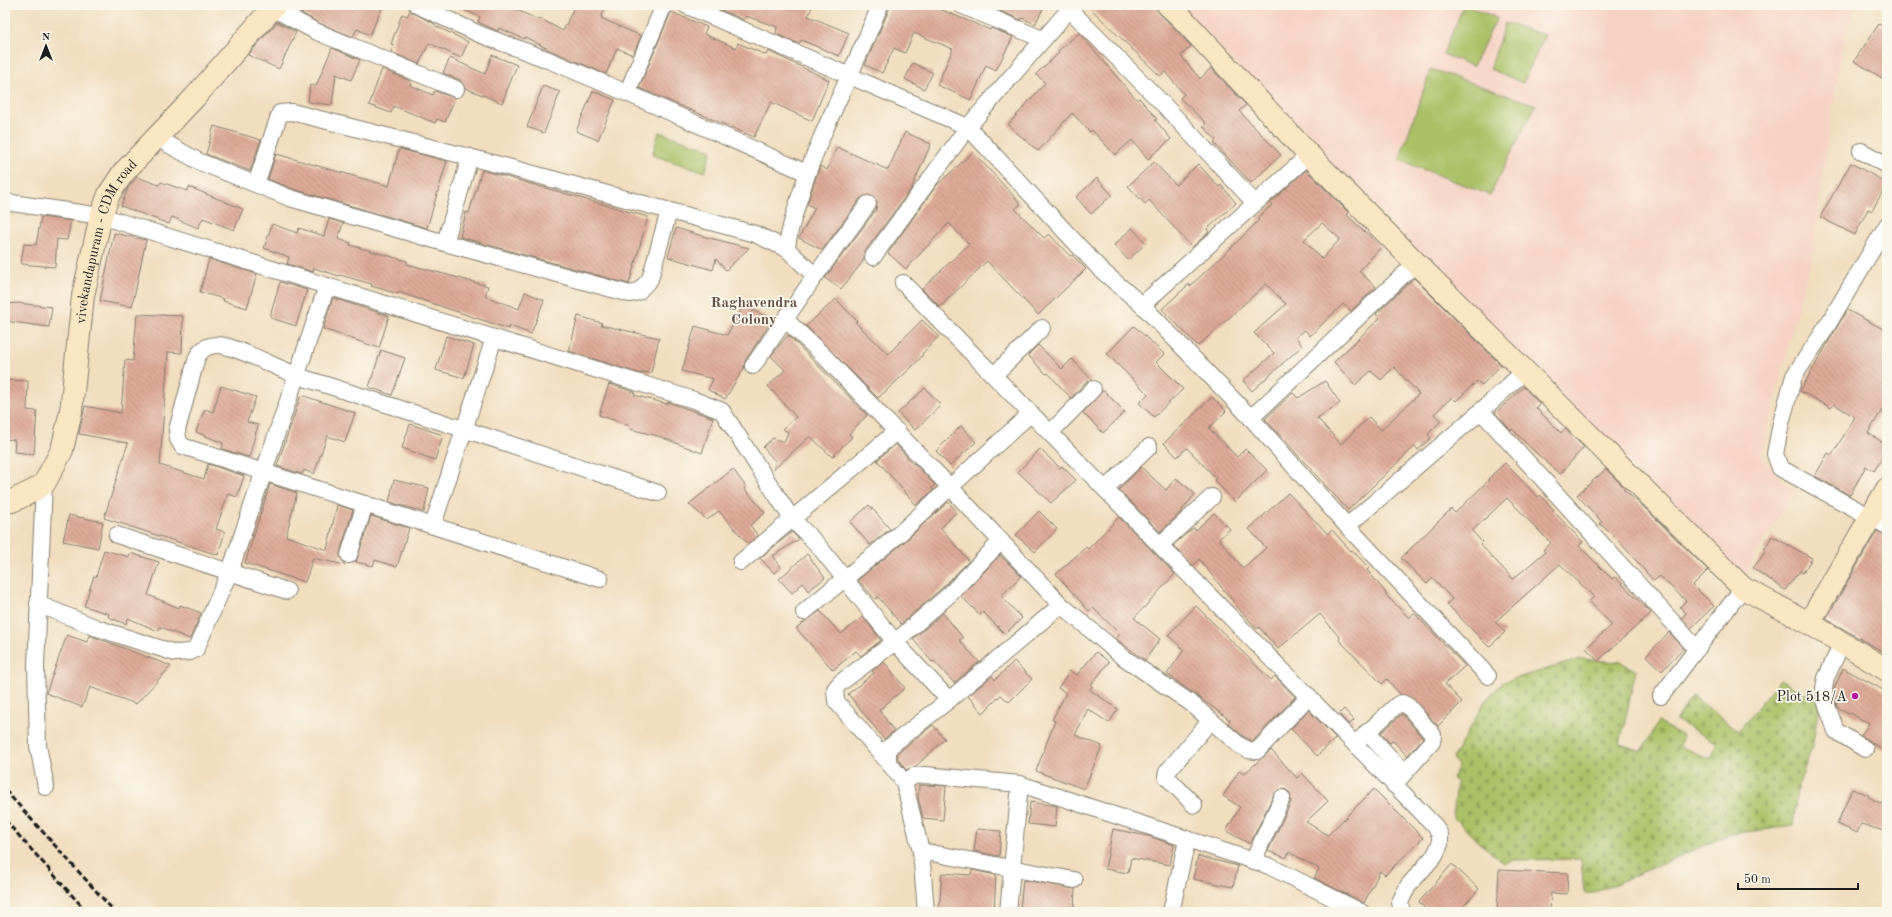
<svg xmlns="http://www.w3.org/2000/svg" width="1892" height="917" font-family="'Old Standard TT',serif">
  <defs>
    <pattern id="cemetery-stones" width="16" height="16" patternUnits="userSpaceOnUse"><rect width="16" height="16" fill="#aac166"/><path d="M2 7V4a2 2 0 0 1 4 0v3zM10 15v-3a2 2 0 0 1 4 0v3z" fill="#92a558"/></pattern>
    <pattern id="building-back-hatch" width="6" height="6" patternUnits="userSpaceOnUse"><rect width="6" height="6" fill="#ddaa96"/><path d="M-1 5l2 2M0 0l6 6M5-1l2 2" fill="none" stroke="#bd9281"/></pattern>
  </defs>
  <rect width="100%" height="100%" fill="#fbf7ec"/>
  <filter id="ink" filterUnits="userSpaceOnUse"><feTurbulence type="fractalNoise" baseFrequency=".025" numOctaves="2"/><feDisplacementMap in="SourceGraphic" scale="8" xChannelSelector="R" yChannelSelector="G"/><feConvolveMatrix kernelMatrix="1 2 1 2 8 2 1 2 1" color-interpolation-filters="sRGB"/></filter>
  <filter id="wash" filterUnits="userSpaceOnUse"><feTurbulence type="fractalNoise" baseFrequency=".012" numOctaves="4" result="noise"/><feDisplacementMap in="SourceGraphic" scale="16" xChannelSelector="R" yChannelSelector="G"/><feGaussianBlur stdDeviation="0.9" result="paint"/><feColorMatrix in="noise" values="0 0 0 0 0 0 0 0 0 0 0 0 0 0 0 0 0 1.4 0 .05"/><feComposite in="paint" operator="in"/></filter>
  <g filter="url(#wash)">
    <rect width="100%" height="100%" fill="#f0debe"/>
    <polygon fill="#f6d2c3" points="1181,5 1855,5 1841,52 1822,178 1814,251 1794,322 1761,457 1794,491 1742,577 1307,138"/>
    <g fill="#aac166" stroke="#636e41">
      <polygon points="1464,5 1497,18 1473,66 1443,54"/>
      <polygon points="1505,23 1545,35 1523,83 1490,69"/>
      <polygon points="1431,69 1536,105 1490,195 1399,160"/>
      <polygon points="659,132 712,150 705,172 652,155"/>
    </g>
    <polygon fill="url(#cemetery-stones)" stroke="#636e41" points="1581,659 1620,662 1636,670 1620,744 1642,751 1658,722 1683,736 1679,746 1711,759 1717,743 1676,720 1693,696 1738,731 1780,680 1820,702 1812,747 1797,789 1793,826 1731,834 1594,893 1584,893 1581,859 1514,860 1504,863 1477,841 1453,817 1457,783 1453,778 1458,766 1453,758 1485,701 1503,682"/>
    <g id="blocks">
      <g fill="url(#building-back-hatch)" fill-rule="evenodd">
        <polygon points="287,5 383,5 370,35 357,29 353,37 319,23"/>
        <polygon points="453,5 506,5 539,20 539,18 563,31 575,5 606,5 601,18 641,36 633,55 617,48 606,74 554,52 525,37 524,39 499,28 498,31 478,22 480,17"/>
        <polygon points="710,5 813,5 808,16 849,33 839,56 801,40 799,44 776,34 777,27 746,16 744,20"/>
        <polygon points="891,5 930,5 990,30 991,28 1013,37 996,70 986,65 971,100 937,85 953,49 914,33 905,53 894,48 882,73 865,65"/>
        <polygon points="997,5 1045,5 1035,24 1022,18 1021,20 1000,11 1002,8"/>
        <polygon points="1087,5 1152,5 1191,46 1181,56 1200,79 1211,68 1246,105 1239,111 1281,155 1251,183 1214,143 1216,140 1203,126 1206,123 1180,98 1184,94 1165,72 1160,76"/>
        <polygon points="410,11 433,23 436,26 468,42 461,58 429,43 419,64 391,52 394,45 391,44 402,14 407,16"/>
        <polygon points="671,12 707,27 704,34 736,48 738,43 766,55 768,51 829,80 812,121 771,102 754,137 639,88"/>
        <polygon points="277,22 296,32 279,69 248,55"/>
        <polygon points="1879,24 1887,29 1887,81 1854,61"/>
        <polygon points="1079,33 1137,100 1139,98 1157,119 1155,120 1171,139 1148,159 1132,140 1115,155 1092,130 1090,132 1072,113 1038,151 1008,125 1045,83 1036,74 1059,53 1058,51"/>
        <polygon points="332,48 360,60 351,80 336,74 332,105 308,102 310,85 316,86"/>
        <polygon points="492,55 517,65 502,103 465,88 460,80 443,73 450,58 485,74"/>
        <polygon points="913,63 933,73 924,89 905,79"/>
        <polygon points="382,69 411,81 410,85 433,95 435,91 455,98 445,122 437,119 435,123 394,106 391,113 369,105"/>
        <polygon points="543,86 560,92 544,133 527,127"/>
        <polygon points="593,91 615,100 598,140 576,131"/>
        <polygon points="214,126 261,140 250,171 206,154"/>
        <polygon points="905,132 931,144 911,189 865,251 864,259 861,264 841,289 825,278 876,210 877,201 869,195 861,198 822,250 799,238 815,208 807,204 820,166 827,170 837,147 888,170"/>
        <polygon points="399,149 447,161 427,228 293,189 268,179 276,154 389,186"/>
        <polygon points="973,152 1021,204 1015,209 1044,238 1049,234 1070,256 1072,255 1086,269 1038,315 987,261 940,307 922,289 969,244 949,223 906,269 888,253 936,186"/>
        <polygon points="1154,162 1176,185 1198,164 1219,187 1221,185 1236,203 1207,229 1209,232 1192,247 1149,200 1145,204 1128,186"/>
        <polygon points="1851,163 1887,183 1872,211 1868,209 1855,235 1820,217"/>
        <polygon points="482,170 648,217 629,284 460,237 466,212 469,213"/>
        <path d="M1306,170L1349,213L1347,215L1381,247L1359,271L1376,287L1351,311L1343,304L1310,336L1305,330L1296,337L1302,346L1252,391L1243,381L1274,353L1254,333L1286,304L1266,284L1198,346L1162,309L1189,284L1190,286L1231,248L1259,220L1257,218L1272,205L1270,203ZM1322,223L1340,239L1322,259L1304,240Z"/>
        <polygon points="137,177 159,185 161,182 187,191 189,187 243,209 234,230 203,218 198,228 172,217 169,224 121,206 128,188"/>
        <polygon points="1097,178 1112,195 1091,214 1076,197"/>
        <polygon points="41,217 71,221 67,240 57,239 55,267 21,264 24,244 36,245"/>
        <polygon points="329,219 343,223 338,239 351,243 350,245 407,261 407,264 488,286 485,296 519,309 525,292 544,300 531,334 510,326 509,329 398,292 398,294 371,286 372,284 340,275 339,276 314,268 313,272 287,264 289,257 264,248 272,224 297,233 299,228 324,236"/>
        <polygon points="676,228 706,237 749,248 726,270 716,259 713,270 668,257"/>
        <polygon points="1132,228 1146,243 1128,260 1114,245"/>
        <polygon points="114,233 146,240 132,307 100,301"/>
        <polygon points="209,259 257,274 247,308 223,301 224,299 200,292"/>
        <polygon points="1414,278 1501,365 1482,385 1477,381 1456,401 1452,397 1434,414 1441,421 1428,434 1431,438 1418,450 1415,446 1348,510 1265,419 1293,393 1298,398 1325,381 1340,403 1317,418 1341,444 1369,417 1381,430 1419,394 1394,367 1381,380 1371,371 1355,385 1334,362 1380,318 1376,314"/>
        <polygon points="280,282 307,290 296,326 271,318 271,313"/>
        <polygon points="333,298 389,316 379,348 323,329"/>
        <polygon points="836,299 857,321 855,322 888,354 922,320 939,336 922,354 923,355 911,368 878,398 806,326"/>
        <polygon points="18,303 52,307 49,327 5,321 5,304"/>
        <polygon points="744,305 772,320 745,361 744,368 725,399 708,390 713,379 682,371 695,326 727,335"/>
        <polygon points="1847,310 1887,331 1887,402 1868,433 1887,445 1887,450 1874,471 1866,466 1850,495 1815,476 1828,453 1832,455 1855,417 1834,404 1831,408 1800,391"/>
        <polygon points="137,314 183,316 182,353 168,352 160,465 204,479 208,464 244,476 237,497 228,494 216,529 225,532 218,555 104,518 128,443 79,434 85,406 121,413 125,360 133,361"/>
        <polygon points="578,316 602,323 601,325 659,338 651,373 642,372 641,374 569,351"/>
        <polygon points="1134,326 1164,354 1156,362 1183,389 1154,417 1139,403 1148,394 1107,354"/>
        <polygon points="788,335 867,415 849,434 852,437 832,457 810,436 773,470 776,462 763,447 773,438 784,442 788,432 783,429 796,417 768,386 785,370 771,356"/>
        <polygon points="446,336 474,345 464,378 436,370"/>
        <polygon points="1038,345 1062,369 1072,359 1092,380 1086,382 1071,398 1048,373 1046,374 1028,355"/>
        <polygon points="381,350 405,358 392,395 369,387"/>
        <polygon points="5,380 28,381 27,410 37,411 34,454 14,452 15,440 5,439"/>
        <polygon points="609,384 635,392 634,395 667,404 668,402 713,418 702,453 658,436 630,429 631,426 599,415"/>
        <polygon points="221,386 256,397 247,422 258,425 249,457 222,449 223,443 196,432 205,409 213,412"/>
        <polygon points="1524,387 1540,404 1536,408 1561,433 1565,429 1584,447 1560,474 1535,452 1512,429 1511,430 1495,413"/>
        <polygon points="925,388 941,405 915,430 898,413"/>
        <polygon points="1102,391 1104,391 1125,412 1103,433 1083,413"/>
        <polygon points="301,395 355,413 345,442 327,436 314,474 304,470 302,474 277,466"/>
        <polygon points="1212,397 1226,411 1209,428 1237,457 1245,449 1267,470 1235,502 1214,480 1216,478 1187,448 1177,457 1164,443"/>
        <polygon points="410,424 443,435 435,460 402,448"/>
        <polygon points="961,426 976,442 950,466 936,451"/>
        <polygon points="896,444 913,464 914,463 935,485 931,488 934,490 916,505 877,460"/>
        <polygon points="1040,449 1060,468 1062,466 1076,480 1051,503 1018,472"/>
        <path d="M1505,463L1538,497L1540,495L1554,510L1553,511L1583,542L1579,546L1612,579L1615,577L1651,613L1598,661L1586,648L1612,625L1589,601L1594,597L1560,564L1495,622L1505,632L1489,647L1447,604L1452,599L1433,578L1427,584L1401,558L1451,509L1455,513L1489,480L1488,479ZM1507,498L1551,543L1543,550L1545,552L1513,579L1480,544L1482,542L1472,531Z"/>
        <polygon points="1141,467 1166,490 1176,478 1195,494 1179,514 1160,532 1119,490"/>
        <polygon points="733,469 746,487 744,488 765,513 750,525 758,536 748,544 719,511 707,520 689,504"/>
        <polygon points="1606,469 1625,488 1623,489 1647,510 1708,570 1693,585 1714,606 1691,628 1682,618 1686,613 1680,607 1686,601 1660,576 1654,581 1617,539 1600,524 1602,522 1577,495"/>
        <polygon points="394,480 429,488 424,512 389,502"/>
        <polygon points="270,484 297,493 286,536 327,550 337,505 353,510 340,553 340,557 345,565 313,558 305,582 245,563"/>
        <polygon points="1288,493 1328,534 1332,530 1351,551 1352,550 1369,568 1367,570 1386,593 1385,594 1409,618 1414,613 1465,666 1445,684 1462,702 1438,726 1412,698 1400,694 1387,679 1382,684 1339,640 1340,638 1320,614 1278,649 1259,627 1257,629 1239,609 1199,559 1193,566 1173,545 1193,528 1196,530 1214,513 1230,529 1219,539 1243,568 1266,548 1249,529"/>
        <polygon points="948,502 957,511 941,528 969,561 943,587 901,624 878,597 875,599 858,580 904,542"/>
        <polygon points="869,505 890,529 870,545 850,522"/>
        <polygon points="1039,511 1057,529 1035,552 1016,535"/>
        <polygon points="69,515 103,522 98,548 63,541"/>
        <polygon points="371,516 409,528 397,567 375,560 373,566 356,562"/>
        <polygon points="1119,517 1175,574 1134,618 1160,639 1145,660 1116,639 1120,634 1093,608 1089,611 1056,574 1086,547 1088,549"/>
        <polygon points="1877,531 1887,535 1887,654 1826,619"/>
        <polygon points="792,532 799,539 773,556 781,567 774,573 760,558"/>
        <polygon points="1772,536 1812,558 1803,573 1800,571 1785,590 1753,568 1766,551 1764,550"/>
        <polygon points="104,550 129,557 130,553 159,562 148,595 179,608 180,605 201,613 190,639 160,627 158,631 128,618 126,624 108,617 109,614 84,606 94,576 96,577"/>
        <polygon points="807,554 825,578 808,591 803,583 792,593 779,579"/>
        <polygon points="1000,555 1021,576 1001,596 1022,618 1005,634 983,612 980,615 961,596"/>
        <polygon points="1196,606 1271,680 1275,676 1295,697 1253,741 1244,737 1228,723 1230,720 1167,674 1184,650 1168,635"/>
        <polygon points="820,611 841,634 863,617 881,640 861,656 856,651 833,670 796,628"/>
        <polygon points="943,613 963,638 959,640 979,662 954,683 934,661 932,662 913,639"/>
        <polygon points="1669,632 1683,648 1662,671 1646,656"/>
        <polygon points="67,635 87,642 89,635 171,666 136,704 90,687 82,707 46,693"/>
        <polygon points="1096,652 1109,662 1091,685 1092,686 1090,690 1118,709 1109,723 1088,709 1075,735 1102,746 1084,789 1036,771 1055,721 1052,720 1066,693 1058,688 1070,671 1077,675"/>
        <polygon points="1014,661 1032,679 1009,702 1001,695 983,713 968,696 992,676 995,680"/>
        <polygon points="884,662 905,688 879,710 894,731 884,739 848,694 874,673 872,671"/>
        <polygon points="1843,668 1887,692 1887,752 1861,736 1869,723 1837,707 1834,689"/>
        <polygon points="1344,709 1354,720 1349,725 1339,714"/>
        <polygon points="1308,710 1336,738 1317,756 1291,729"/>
        <polygon points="1402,714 1423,738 1407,756 1393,741 1390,743 1381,733"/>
        <polygon points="933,725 945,739 916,766 906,770 898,759 898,753"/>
        <polygon points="1271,750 1297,778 1302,773 1328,801 1306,822 1328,835 1374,789 1423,838 1385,875 1380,871 1364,903 1314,878 1319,869 1289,852 1286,858 1268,851 1291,802 1290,793 1286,790 1281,789 1274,794 1250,844 1226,831 1240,807 1223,796 1239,771 1244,774"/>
        <polygon points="919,785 946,786 943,820 923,818 918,797"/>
        <polygon points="1852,789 1869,795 1868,797 1887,806 1887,832 1861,824 1857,833 1837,824"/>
        <polygon points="1030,802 1057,806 1055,827 1028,824"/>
        <polygon points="977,829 1001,831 999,856 974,851"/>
        <polygon points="1113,829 1152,837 1174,845 1170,865 1131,858 1128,873 1105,869"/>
        <polygon points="1198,856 1238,866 1233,887 1193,879"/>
        <polygon points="1452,864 1479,889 1458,912 1428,912 1419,902"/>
        <polygon points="972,870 996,875 994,912 939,912 942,873 971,875"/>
        <polygon points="1499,870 1568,873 1567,894 1551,893 1550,912 1497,911"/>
        <polygon points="1023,880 1075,889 1074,912 1020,910"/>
      </g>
    </g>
  </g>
  <g filter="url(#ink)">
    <use href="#blocks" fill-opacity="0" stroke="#867d6d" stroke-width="1"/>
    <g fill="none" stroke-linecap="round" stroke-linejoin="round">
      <g stroke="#867d6d" stroke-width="18">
        <g id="street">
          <polyline points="417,5 479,34 546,59 627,93 807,173"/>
          <polyline points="685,5 968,127 1101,270 1142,305 1251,418 1347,526 1488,676"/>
          <polyline points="961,5 1042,39"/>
          <polyline points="272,8 315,31 456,89"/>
          <polyline points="1069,9 1164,105 1255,203"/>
          <polyline points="627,93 664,5"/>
          <polyline points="157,138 200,162 290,198 445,243 630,294 638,292 650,279 669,211"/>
          <polyline points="1861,151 1887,165"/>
          <polyline points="256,184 280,113 292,112 504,166 755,234 787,249"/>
          <polyline points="5,202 101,216 694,400 722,411 792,519 817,544 895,642 949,700"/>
          <polyline points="1887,225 1824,331 1794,376 1781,423 1775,454 1780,468 1887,526"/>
          <polyline points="445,243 470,157"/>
          <polyline points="873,257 968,127 1073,5"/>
          <path d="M815,276L787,249C788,232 794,216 799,199C819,132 855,70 880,5"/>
          <polyline points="903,283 1435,826 1440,835 1440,844 1435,855 1408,886 1400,902 1402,912"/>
          <polyline points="1142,305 1309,155"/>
          <polyline points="786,320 822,354 949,486 1061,605 1123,657 1192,704 1239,745 1248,750 1257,751 1309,696"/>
          <polyline points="753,366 815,276 868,204"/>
          <polyline points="994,375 1042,328"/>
          <polyline points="1481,411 1697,649"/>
          <polyline points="1251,418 1416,263"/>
          <polyline points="1050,433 1093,389"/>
          <polyline points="44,484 36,666 38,746 46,787"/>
          <polyline points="1105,489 1149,447"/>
          <polyline points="433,525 494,338"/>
          <polyline points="1347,526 1481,411 1525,371"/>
          <polyline points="117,535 287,591"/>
          <polyline points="1160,545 1212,497"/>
          <polyline points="349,555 365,504"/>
          <polyline points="741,562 897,431"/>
          <path d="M600,579L182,446L178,439L177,430L197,357C203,346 213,343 225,346C252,353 277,369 304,378C422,415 540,454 658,493"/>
          <polyline points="38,604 97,628 175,653 190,652 196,649 230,571 327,286"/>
          <polyline points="804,612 898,535 1031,413"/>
          <polyline points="1842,643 1826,678 1824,688 1825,700 1836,731 1865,749"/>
          <polyline points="1661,696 1743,588"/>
          <polyline points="1367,732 1404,773"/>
          <polyline points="1355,744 1397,705 1402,703 1408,706 1433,735 1432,742 1394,785"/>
          <polyline points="888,762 836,701 835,689 840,683 895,642 950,594 1001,541"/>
          <polyline points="904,782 914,776 925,775 1020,784 1269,866 1361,912"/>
          <polyline points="1194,805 1166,776 1167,772 1211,720"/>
          <polyline points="921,851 1074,880"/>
          <polyline points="1253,861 1282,798"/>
          <polyline points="926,912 921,851 904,782 888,762 888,748 949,700 1061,605"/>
          <polyline points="1008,912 1020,784"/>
          <polyline points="1171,912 1187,840"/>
        </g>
      </g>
      <g stroke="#867d6d" stroke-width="24">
        <g id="secondary">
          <polyline points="1168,5 1182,18 1309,155 1416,263 1743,588 1809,623 1887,670"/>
          <path id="s1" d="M5,502L12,501L33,491L44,484L62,450L71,411L83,296L101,216L109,194L123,173L195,97L275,5"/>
          <polyline points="1809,623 1887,489"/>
        </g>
      </g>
      <use href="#street" stroke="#fff" stroke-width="16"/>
      <use href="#secondary" stroke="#f9e7c3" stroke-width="22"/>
      <g stroke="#1c1c1c" stroke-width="3" stroke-dasharray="6 3" stroke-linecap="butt">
        <polyline points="5,790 115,912"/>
        <polyline points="5,820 87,912"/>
      </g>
    </g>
  </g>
  <circle fill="#b5179e" stroke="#fbf7ec" stroke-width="1.5" cx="1855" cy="696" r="4"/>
  <g text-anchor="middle" stroke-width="3.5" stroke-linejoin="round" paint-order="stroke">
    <g font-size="14" fill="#1c1c1c" stroke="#fbf7ec">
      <text dy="5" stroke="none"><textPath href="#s1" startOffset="297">vivekandapuram - CDM road</textPath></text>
    </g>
    <g font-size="14" fill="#1c1c1c" stroke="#fbf7ec" text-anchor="end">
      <text x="1847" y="701">Plot 518/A</text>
    </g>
    <g font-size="15" font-weight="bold" fill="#604e47" stroke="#fbf7ec">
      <text x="754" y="307">Raghavendra<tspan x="754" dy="17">Colony</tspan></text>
    </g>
  </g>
  <rect width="1892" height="917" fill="none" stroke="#fbf7ec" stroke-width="20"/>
  <g transform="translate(46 46)" stroke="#fbf7ec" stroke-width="3" paint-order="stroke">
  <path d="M0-3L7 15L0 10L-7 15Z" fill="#1c1c1c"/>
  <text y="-6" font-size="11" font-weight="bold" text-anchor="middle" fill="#1c1c1c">N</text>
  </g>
  <path d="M1738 883v6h120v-6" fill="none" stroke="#1c1c1c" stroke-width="2"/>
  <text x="1744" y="883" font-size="12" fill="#1c1c1c" stroke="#fbf7ec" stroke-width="3" paint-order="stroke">50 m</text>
</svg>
